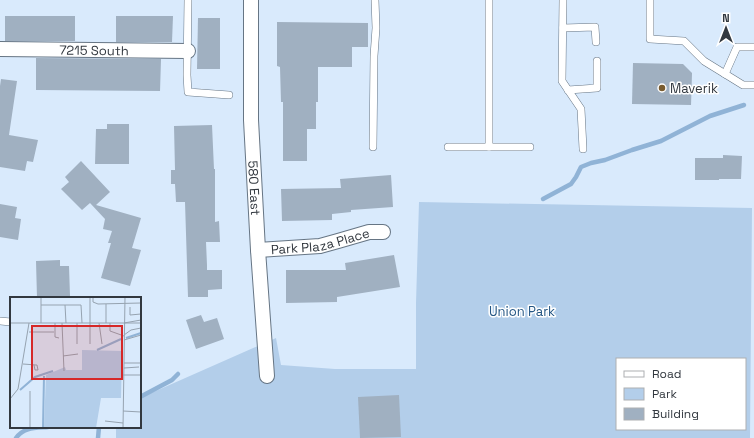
<svg xmlns="http://www.w3.org/2000/svg" width="754" height="438" font-family="'Space Grotesk',sans-serif">
  <rect width="100%" height="100%" fill="#d9eafc"/>
  <path fill="#b3ceea" fill-rule="evenodd" d="M419,202L752,208L750,438H116V427H140V398L276,338L281,365L335,369H416V303ZM617,359H745V429H617Z"/>
  <g fill="none" stroke-linecap="round" stroke-linejoin="round">
    <g stroke="#90b3d6" stroke-width="4.5">
      <polyline points="543,199 571,184 576,177 581,167 591,163 605,160 632,150 661,141 710,116 744,105"/>
      <polyline points="140,397 172,380 178,374"/>
      <path d="M16,438C24,427 35,428 48,427"/>
      <polyline points="98,438 99,427"/>
    </g>
  </g>
  <g fill="#a0b0c1">
    <rect x="5" y="16" width="70" height="25"/>
    <polygon points="116,16 173,16 172,42 116,42"/>
    <polygon points="198,18 220,18 220,69 197,69"/>
    <polygon points="277,22 368,23 368,47 352,47 352,67 318,67 318,102 316,102 316,129 307,129 307,161 283,161 283,102 281,102 280,67 277,66"/>
    <polygon points="36,58 161,59 160,91 36,90"/>
    <polygon points="633,63 683,64 692,73 691,105 632,104"/>
    <polygon points="1,79 17,81 9,135 38,140 33,162 27,161 25,171 0,167 0,86"/>
    <polygon points="107,124 129,124 129,164 95,164 96,129 107,129"/>
    <polygon points="212,125 214,169 215,169 215,222 219,221 220,242 206,242 207,265 207,270 222,270 222,289 208,290 208,297 188,297 185,202 176,202 175,184 171,184 171,170 175,170 174,126"/>
    <polygon points="723,155 742,156 741,179 719,179 719,180 695,180 695,158 723,158"/>
    <polygon points="81,161 110,192 96,205 141,218 132,248 141,250 130,286 101,278 111,243 108,243 112,231 103,229 105,219 90,203 82,210 61,189 69,182 65,177"/>
    <polygon points="391,175 393,207 351,210 351,212 332,214 332,220 282,221 281,189 341,188 340,179"/>
    <polygon points="0,204 17,207 15,218 21,219 18,240 0,237"/>
    <polygon points="394,255 400,287 337,297 337,302 286,303 286,270 346,270 345,263"/>
    <polygon points="60,260 60,266 69,266 70,296 59,296 59,298 37,298 36,261"/>
    <polygon points="201,315 204,322 217,318 224,339 196,349 186,320"/>
    <polygon points="399,395 401,437 360,438 358,397"/>
  </g>
  <g fill="none" stroke-linecap="round" stroke-linejoin="round">
    <g stroke="#667584" stroke-width="8">
      <g id="lane">
        <polyline points="188,0 187,75 188,92 229,95"/>
        <polyline points="489,0 489,147"/>
        <polyline points="563,0 562,81 581,109 583,149"/>
        <polyline points="650,0 650,39 684,41 704,61 743,85 754,85"/>
        <polyline points="563,28 595,27 596,42"/>
        <polyline points="725,74 737,47 754,47"/>
        <polyline points="568,90 597,88 597,61"/>
        <polyline points="373,147 374,56 376,28 375,0"/>
        <polyline points="448,147 530,147"/>
        <polyline points="0,321 11,322"/>
      </g>
    </g>
    <g stroke="#667584" stroke-width="16">
      <g id="street">
        <path id="s1" d="M251,0V120L258,250L267,376"/>
        <path id="s2" d="M0,49L188,51"/>
        <path id="s3" d="M258,250L320,246L338,241L369,232H383"/>
      </g>
    </g>
    <use href="#lane" stroke="#fff" stroke-width="7"/>
    <use href="#street" stroke="#fff" stroke-width="14"/>
  </g>
  <circle fill="#795c30" stroke="#fff" stroke-width="1.5" cx="662" cy="88" r="4"/>
  <g text-anchor="middle" stroke-width="3" stroke-linejoin="round" paint-order="stroke">
    <g font-size="13" fill="#32383f" stroke="#fff">
      <text dy="5" stroke="none"><textPath href="#s2" startOffset="94">7215 South</textPath></text>
      <text dy="5" stroke="none"><textPath href="#s1" startOffset="188">580 East</textPath></text>
      <text dy="5" stroke="none"><textPath href="#s3" startOffset="63">Park Plaza Place</textPath></text>
    </g>
    <g font-size="13" fill="#32383f" stroke="#fff" text-anchor="start">
      <text x="670" y="93">Maverik</text>
    </g>
    <g font-size="13" fill="#245684" stroke="#fff">
      <text x="522" y="316">Union Park</text>
    </g>
  </g>
  <g transform="translate(10 297)">
    <rect width="131" height="131" fill="#d9eafc"/>
    <path d="M72,53L112,54L111,101H91L86,131H34L36,78L55,70L56,73H72Z" fill="#b3ceea"/>
    <path fill="none" stroke="#90b3d6" stroke-width="2" d="M116,41L131,36M87,53L111,42M10,93L25,80L43,74M33,131L34,79"/>
    <path fill="none" stroke="#96a3b0" stroke-width="1" d="M80,0V47M83,0V5L88,7L131,6M96,7V26M31,8H55L56,26M55,8H71L72,26M120,10V18L131,17M0,26H131M31,26V0M45,26V40L49,41M52,26L54,74M89,26L92,47M100,26V34L114,39M114,26L131,23M19,35H44M114,38L121,33L131,31M114,43L131,38M67,47V26M53,59L68,57M114,66H131M13,67L26,68H27L28,73H25L24,68M114,71L129,70M113,78H131M0,102L8,92L19,26M113,114L131,115M95,124L113,126M20,131V94M113,131L115,0"/>
    <path fill="#d62828" fill-opacity="0.15" stroke="#d62828" stroke-width="2" d="M22,29H112V82H22Z"/>
    <rect width="131" height="131" fill="none" stroke="#32383f" stroke-width="2"/>
  </g>
  <rect x="616" y="358" width="130" height="72" fill="#ffffff" stroke="#adafb2"/>
  <rect x="624" y="371" width="20" height="6" fill="#ffffff" stroke="#adafb2"/>
  <text x="652" y="378" font-size="12" fill="#32383f">Road</text>
  <rect x="624" y="388" width="20" height="12" fill="#b3ceea" stroke="#adafb2"/>
  <text x="652" y="398" font-size="12" fill="#32383f">Park</text>
  <rect x="624" y="408" width="20" height="12" fill="#a0b0c1" stroke="#adafb2"/>
  <text x="652" y="418" font-size="12" fill="#32383f">Building</text>
  <g transform="translate(726 28)" stroke="#ffffff" stroke-width="3" paint-order="stroke">
  <path d="M0-3L7 15L0 10L-7 15Z" fill="#32383f"/>
  <text y="-6" font-size="11" font-weight="bold" text-anchor="middle" fill="#32383f">N</text>
  </g>
</svg>
